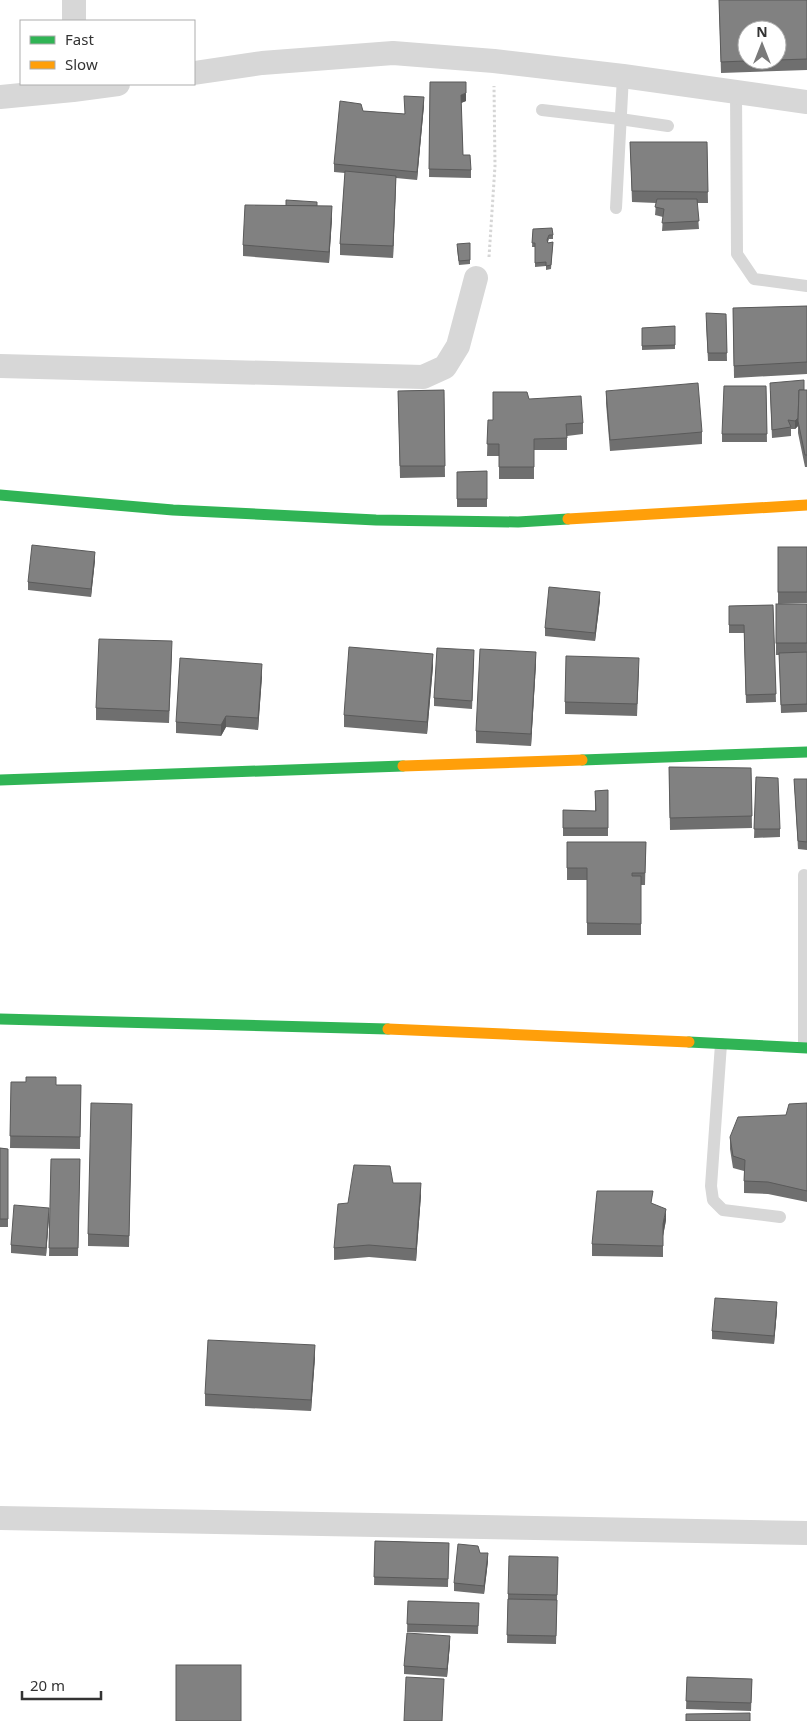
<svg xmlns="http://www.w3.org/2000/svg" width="807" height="1721" font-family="'Noto Sans',sans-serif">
  <rect width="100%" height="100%" fill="#fff"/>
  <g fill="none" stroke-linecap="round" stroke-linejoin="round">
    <polyline stroke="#d6d6d6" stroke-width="3" stroke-dasharray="2.5 2.5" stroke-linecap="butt" points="489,257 495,166 494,86"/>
    <g stroke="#d7d7d7" stroke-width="12">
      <polyline points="736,91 737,254 754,279 807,286"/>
      <polyline points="542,110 620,119 668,126"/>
      <polyline points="616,208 623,76"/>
      <polyline points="721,1044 711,1186 713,1200 723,1210 780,1217"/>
      <polyline points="804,1047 804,875"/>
    </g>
    <g stroke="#d7d7d7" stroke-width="24">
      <polyline points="74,21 74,0"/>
      <polyline points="194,73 262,63 393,53 494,61 623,76 807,102"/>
      <polyline points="0,97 73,90 118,84"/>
      <polyline points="0,366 423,377 445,367 458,346 476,278"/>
      <polyline points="0,1518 807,1533"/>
    </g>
    <g stroke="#30b455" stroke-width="11">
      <polyline points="0,495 173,510 376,520 518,522 568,519"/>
      <polyline points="582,760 807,752"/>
      <polyline points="0,780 403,766"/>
      <polyline points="0,1019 388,1029"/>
      <polyline points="689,1042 807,1048"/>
    </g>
    <g stroke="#ff9f0a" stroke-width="11">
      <polyline points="568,519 807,505"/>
      <polyline points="403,766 582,760"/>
      <polyline points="388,1029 689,1042"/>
    </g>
  </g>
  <g fill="#6f6f6f">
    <polygon points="719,0 807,0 807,70 721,73"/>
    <polygon points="430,82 466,101 461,103 463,155 471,170 471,178 429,177"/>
    <polygon points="424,105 417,180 396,178 393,258 340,255 340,244 345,173 334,172 334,164 363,111 404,114"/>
    <polygon points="630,142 707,142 708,203 697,203 699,229 662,231 663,217 655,215 656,203 632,202"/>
    <polygon points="317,206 332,218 329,263 243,256 243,245"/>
    <polygon points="533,229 553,235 553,239 549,239 548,242 548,243 553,242 551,269 546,270 546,266 535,267 535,247 532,247"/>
    <polygon points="470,243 470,264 459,265 457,248"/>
    <polygon points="807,306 807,374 734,378 733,308"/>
    <polygon points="726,314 727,361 708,361 706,321"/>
    <polygon points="675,326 675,349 642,350 642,328"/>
    <polygon points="766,386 767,442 722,442 722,434"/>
    <polygon points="444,390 445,477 400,478 398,391"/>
    <polygon points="807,390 807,467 805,467 798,433 798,426 795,429 791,429 791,436 772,438 770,391"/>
    <polygon points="606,391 702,432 702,444 610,451 606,403"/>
    <polygon points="529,399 583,423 583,434 567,436 567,450 534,450 534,479 499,479 499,456 487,456 488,420 493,420"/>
    <polygon points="487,471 487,507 457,507 457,472"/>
    <polygon points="778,547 807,547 807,603 778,604"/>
    <polygon points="95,560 91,597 28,590 28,582"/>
    <polygon points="600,600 595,641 545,636 545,628"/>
    <polygon points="776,604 807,604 807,712 781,713 779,655 776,655"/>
    <polygon points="773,605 776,702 746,703 744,633 729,633 729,606"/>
    <polygon points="172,653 169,723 96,720 96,708"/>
    <polygon points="474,658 472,709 434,706 434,698"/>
    <polygon points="536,663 531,746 476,743 476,731"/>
    <polygon points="433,666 427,734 344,727 344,715"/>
    <polygon points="639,670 637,716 565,714 565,702"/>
    <polygon points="262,676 258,730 226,727 221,736 176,733 176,722"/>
    <polygon points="669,767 751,768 752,828 670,830"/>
    <polygon points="756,777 780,829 780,837 754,838"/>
    <polygon points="794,779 807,779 807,850 798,849"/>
    <polygon points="608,790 608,836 563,836 563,810 595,811 595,791"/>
    <polygon points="567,842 646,842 645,885 641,885 641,935 587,935 587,880 567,880"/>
    <polygon points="11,1082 56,1085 81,1085 80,1149 10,1148"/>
    <polygon points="807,1103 807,1202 768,1194 744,1193 744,1171 733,1168 730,1149 730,1137 786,1115"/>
    <polygon points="132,1104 129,1247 88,1246 88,1234"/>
    <polygon points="0,1148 8,1149 8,1227 0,1227"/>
    <polygon points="51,1159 80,1159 78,1256 49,1256"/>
    <polygon points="393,1183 421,1195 416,1261 369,1257 334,1260 334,1248 348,1203"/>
    <polygon points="652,1204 666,1220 663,1236 663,1257 592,1256 592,1244"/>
    <polygon points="49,1216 46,1256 11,1253 11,1245"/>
    <polygon points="777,1310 774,1344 712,1339 712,1331"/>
    <polygon points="315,1357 311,1411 205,1406 205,1394"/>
    <polygon points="375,1541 449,1543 448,1587 374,1585"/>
    <polygon points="480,1553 488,1561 484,1594 454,1591 454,1583"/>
    <polygon points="558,1557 556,1644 507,1643 508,1594"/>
    <polygon points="408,1601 479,1603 478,1634 407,1632"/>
    <polygon points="450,1644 447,1677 404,1674 404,1666"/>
    <polygon points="687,1677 752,1679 751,1711 686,1709"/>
  </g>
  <g fill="#5a5a5a">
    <polygon points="466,93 466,101 461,103 461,95"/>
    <polygon points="424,97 424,105 417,180 417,172"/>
    <polygon points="396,176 396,187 393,258 393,246"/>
    <polygon points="332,206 332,218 329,263 329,252"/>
    <polygon points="799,402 798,426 798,421 798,426 795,429 795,421"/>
    <polygon points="95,552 95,560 91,597 91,589"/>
    <polygon points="600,592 600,600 595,641 595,633"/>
    <polygon points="536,652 536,663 531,746 531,734"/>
    <polygon points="433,654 433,666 427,734 427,722"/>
    <polygon points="262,664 262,676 258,730 258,718"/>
    <polygon points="226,716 226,727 221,736 221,725"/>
    <polygon points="421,1183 421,1195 416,1261 416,1249"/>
    <polygon points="49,1208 49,1216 46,1256 46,1248"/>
    <polygon points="666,1209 666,1220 663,1236 663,1257 663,1224"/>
    <polygon points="777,1302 777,1310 774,1344 774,1336"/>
    <polygon points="315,1345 315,1357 311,1411 311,1400"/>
    <polygon points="488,1553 488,1561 484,1594 484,1586"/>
    <polygon points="450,1636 450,1644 447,1677 447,1669"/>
  </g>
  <g fill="#818181" stroke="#5a5a5a">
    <polygon points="719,0 807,0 807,59 777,60 777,30 747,30 747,60 769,60 721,62"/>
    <polygon points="430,82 466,82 466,93 461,95 463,155 470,155 471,170 429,169"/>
    <polygon points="404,96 424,97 417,172 334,164 340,101 361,104 363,111 405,114"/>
    <polygon points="630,142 707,142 708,192 632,191"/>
    <polygon points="345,171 396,176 393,246 340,244"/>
    <polygon points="657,199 697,199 699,221 662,223 664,209 655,207"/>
    <polygon points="286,200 317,202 317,206 286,206"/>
    <polygon points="245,205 332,206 329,252 243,245"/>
    <polygon points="552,228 553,235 549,235 547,240 548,243 553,242 551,265 546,266 546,262 535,263 535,243 532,243 533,229"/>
    <polygon points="470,243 470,260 459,261 457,244"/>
    <polygon points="807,306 807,362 734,366 733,308"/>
    <polygon points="706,313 726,314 727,353 708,353"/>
    <polygon points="675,326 675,345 642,346 642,328"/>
    <polygon points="804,380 804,390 799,390 798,418 795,421 788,420 791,427 772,430 770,383"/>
    <polygon points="698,383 702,432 610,440 606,391"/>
    <polygon points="724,386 766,386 767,434 722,434"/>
    <polygon points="444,390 445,466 400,466 398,391"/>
    <polygon points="799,390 807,390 807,455 805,455 798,421"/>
    <polygon points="493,392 527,392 529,399 581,396 583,423 566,424 567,438 534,439 534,467 499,467 499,444 487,444 488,420 493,420"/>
    <polygon points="487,471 487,499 457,499 457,472"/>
    <polygon points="32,545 95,552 91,589 28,582"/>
    <rect x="778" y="547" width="29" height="45"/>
    <polygon points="549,587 600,592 595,633 545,628"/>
    <rect x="776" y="604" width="31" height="39"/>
    <polygon points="773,605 776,694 746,695 744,625 729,625 729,606"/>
    <polygon points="99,639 172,641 169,711 96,708"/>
    <polygon points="349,647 433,654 427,722 344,715"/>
    <polygon points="437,648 474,650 472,701 434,698"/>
    <polygon points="480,649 536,652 531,734 476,731"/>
    <polygon points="807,652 807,704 781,705 779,653"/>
    <polygon points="566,656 639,658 637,704 565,702"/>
    <polygon points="180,658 262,664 258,718 226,716 221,725 176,722"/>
    <polygon points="669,767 751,768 752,816 670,818"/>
    <polygon points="756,777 778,778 780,829 754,829"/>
    <polygon points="794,779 807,779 807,842 798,841"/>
    <polygon points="608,790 608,828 563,828 563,810 596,811 595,791"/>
    <polygon points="567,842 646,842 645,873 632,873 632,876 641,876 641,924 587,923 587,868 567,868"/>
    <polygon points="26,1077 56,1077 56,1085 81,1085 80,1137 10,1136 11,1082 26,1082"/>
    <polygon points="91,1103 132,1104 129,1236 88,1234"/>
    <polygon points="807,1103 807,1191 768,1182 744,1181 745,1160 733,1156 730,1137 738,1117 786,1115 789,1104"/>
    <polygon points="0,1148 8,1149 8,1219 0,1219"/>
    <polygon points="51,1159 80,1159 78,1248 49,1248"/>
    <polygon points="354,1165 390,1166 393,1183 421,1183 416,1249 369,1245 334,1248 338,1204 348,1203"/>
    <polygon points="597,1191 653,1191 651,1203 666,1209 663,1224 663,1246 592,1244"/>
    <polygon points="14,1205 49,1208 46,1248 11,1245"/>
    <polygon points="715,1298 777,1302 774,1336 712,1331"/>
    <polygon points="208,1340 315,1345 311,1400 205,1394"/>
    <polygon points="375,1541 449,1543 448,1579 374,1577"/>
    <polygon points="458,1544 478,1546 480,1553 488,1553 484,1586 454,1583"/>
    <polygon points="509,1556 558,1557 557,1595 508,1594"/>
    <polygon points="508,1599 557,1600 556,1636 507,1635"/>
    <polygon points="408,1601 479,1603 478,1626 407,1624"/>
    <polygon points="407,1633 450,1636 447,1669 404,1666"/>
    <rect x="176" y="1665" width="65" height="56"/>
    <polygon points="406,1677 444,1679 442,1721 404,1721"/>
    <polygon points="687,1677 752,1679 751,1703 686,1701"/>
    <polygon points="750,1713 750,1721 686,1721 686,1714"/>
  </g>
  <rect x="20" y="20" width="175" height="65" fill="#ffffff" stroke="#adadad"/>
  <rect x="30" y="36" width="25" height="8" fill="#30b455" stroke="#adadad"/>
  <text x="65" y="45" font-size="15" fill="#333333">Fast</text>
  <rect x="30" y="61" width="25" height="8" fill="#ff9f0a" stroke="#adadad"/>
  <text x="65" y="70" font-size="15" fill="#333333">Slow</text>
  <g transform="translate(762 45)"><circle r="24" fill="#ffffff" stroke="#adadad"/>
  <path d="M0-4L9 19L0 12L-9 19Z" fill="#7a7a7a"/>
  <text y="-8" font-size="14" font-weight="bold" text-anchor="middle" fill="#333333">N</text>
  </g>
  <path d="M22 1691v8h79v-8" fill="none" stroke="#333333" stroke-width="2.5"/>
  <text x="30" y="1691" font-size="15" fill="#333333" stroke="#ffffff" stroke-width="4" paint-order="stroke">20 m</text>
</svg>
